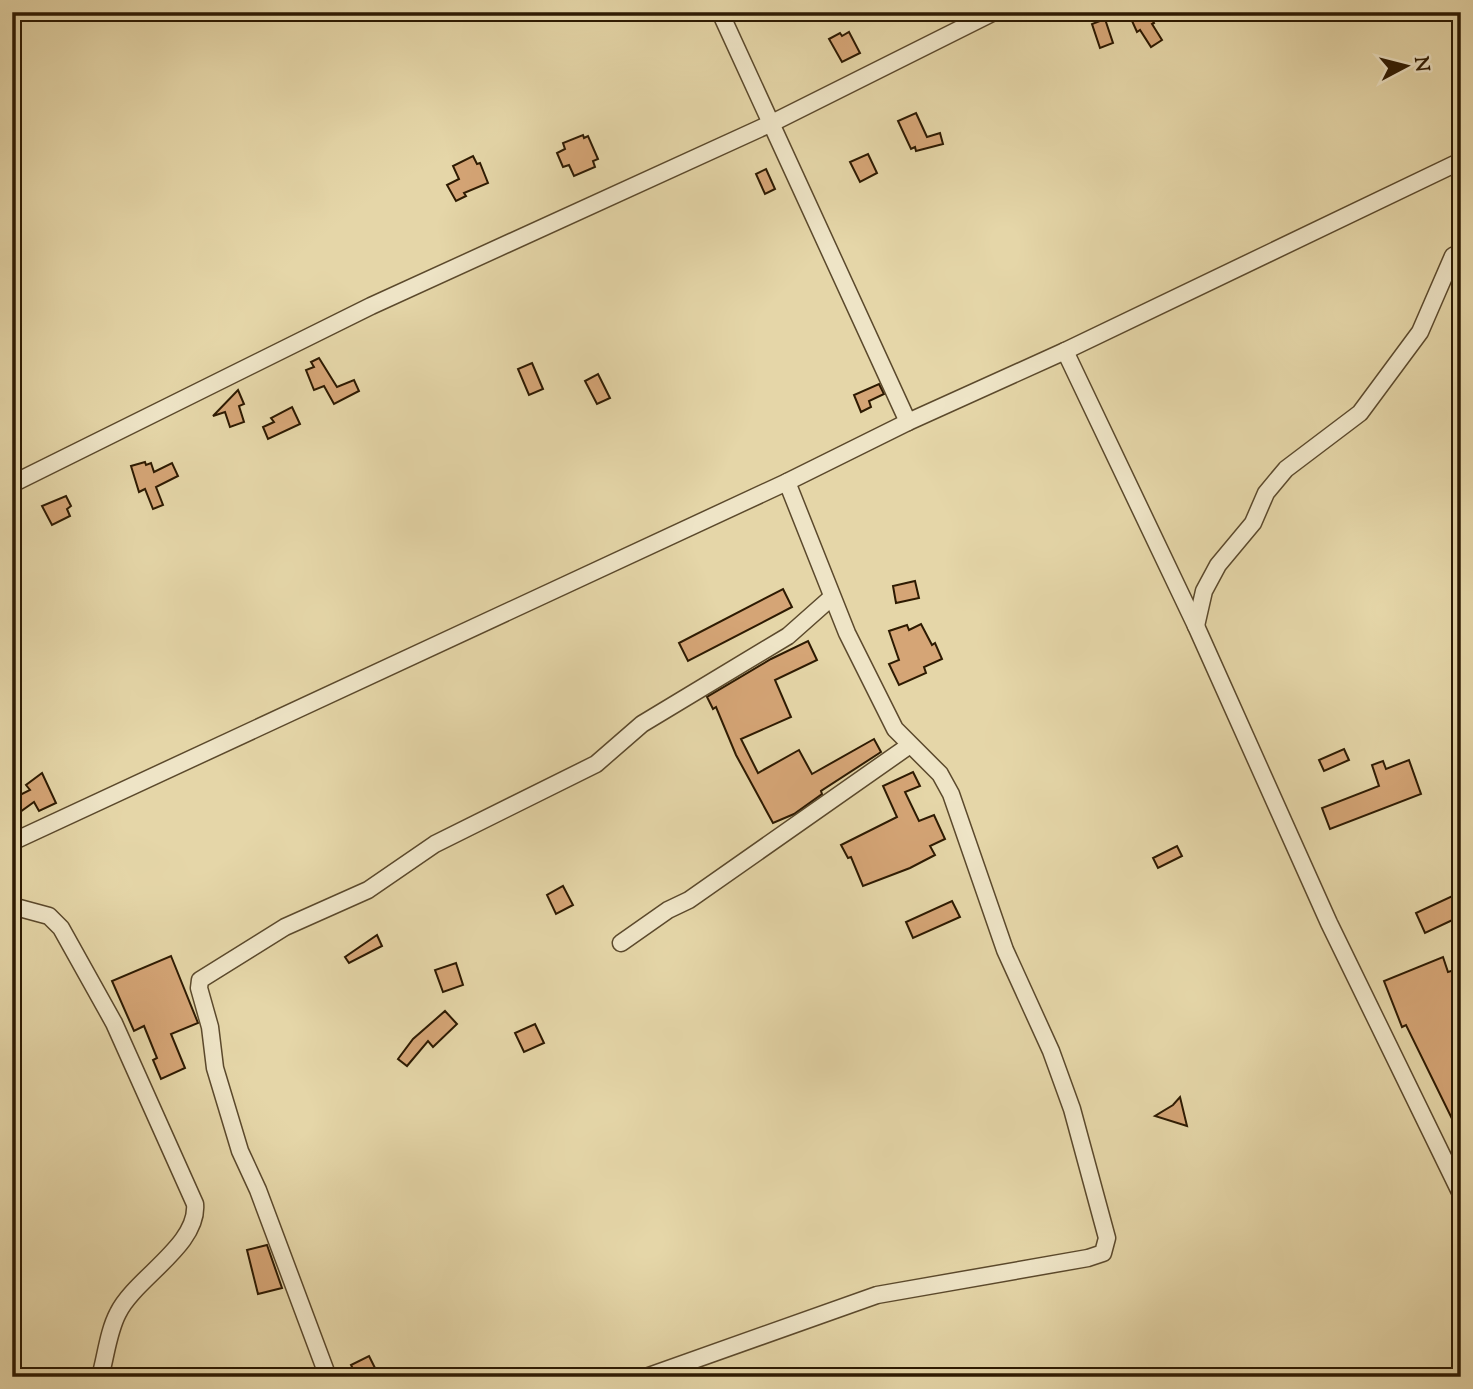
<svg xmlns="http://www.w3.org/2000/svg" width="1473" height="1389" font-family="'Sorts Mill Goudy',serif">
  <rect width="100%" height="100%" fill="#e5d6a8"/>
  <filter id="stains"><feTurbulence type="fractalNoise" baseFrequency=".00286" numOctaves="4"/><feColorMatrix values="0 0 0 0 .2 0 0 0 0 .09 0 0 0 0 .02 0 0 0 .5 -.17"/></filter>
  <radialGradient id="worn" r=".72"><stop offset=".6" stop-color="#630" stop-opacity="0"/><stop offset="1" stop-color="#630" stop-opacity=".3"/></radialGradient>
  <g fill="#d5a576" stroke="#2d1a02" stroke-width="2">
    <polygon points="1128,12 1148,12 1154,23 1152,24 1162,40 1151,47 1140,30 1137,32"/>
    <polygon points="1105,19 1113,43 1100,48 1092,24"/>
    <polygon points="849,32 860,53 842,62 829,39 840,33 842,36"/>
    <polygon points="916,113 927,137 940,133 943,144 916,151 915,147 911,149 898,121"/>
    <polygon points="583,135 584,138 588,136 598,159 593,161 595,167 574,176 569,165 563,167 557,153 565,149 563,143"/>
    <polygon points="868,154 877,173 860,182 850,162"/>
    <polygon points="473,156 477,164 480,163 488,183 464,193 466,196 456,201 447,185 459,179 453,166"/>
    <polygon points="766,169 775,189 765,194 756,174"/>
    <polygon points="319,358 337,387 354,380 359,391 334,404 324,386 314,390 306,370 314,367 311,362"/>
    <polygon points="532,363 543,389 529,395 518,369"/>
    <polygon points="598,374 610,398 597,404 585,381"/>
    <polygon points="879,384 884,394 869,401 871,407 861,412 854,395"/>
    <polygon points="238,390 244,404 239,406 244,422 230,427 225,412 213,416"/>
    <polygon points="292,407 300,424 268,439 263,427 274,422 271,418"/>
    <polygon points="145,462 146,465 151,463 154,472 172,463 178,476 156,487 163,505 153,509 145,489 139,492 131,466"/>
    <polygon points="66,496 71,506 67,509 70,516 52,525 42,506"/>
    <polygon points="915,581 919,598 896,603 893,586"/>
    <polygon points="783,589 792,607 688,661 679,643"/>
    <polygon points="921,624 932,645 935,643 942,659 924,667 926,673 899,685 889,664 899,660 889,631 907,625 909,630"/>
    <polygon points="808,641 817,660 775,680 791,717 741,739 758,773 799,750 812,774 874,739 881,752 821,791 822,794 794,814 773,823 736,755 716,707 713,709 707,697 771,659"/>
    <polygon points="1344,749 1349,760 1324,771 1319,760"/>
    <polygon points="1409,760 1421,794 1330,829 1322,808 1379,786 1372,765 1383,761 1386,769"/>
    <polygon points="913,772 920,786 905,792 919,821 934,815 945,839 930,846 935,855 910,868 863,886 851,857 848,858 841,845 897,817 883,786"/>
    <polygon points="42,773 56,803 39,811 34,802 20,812 12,799 30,790 26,785"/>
    <polygon points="1177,846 1182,856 1158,868 1153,858"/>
    <polygon points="563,886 573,905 556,914 547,895"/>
    <polygon points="1461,892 1461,916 1425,933 1416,913"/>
    <polygon points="952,901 960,917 913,938 906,922"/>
    <polygon points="377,935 382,946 349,963 345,957"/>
    <polygon points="171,956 198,1023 171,1034 185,1068 161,1079 153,1060 157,1058 144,1026 134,1031 112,981"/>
    <polygon points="1443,957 1448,972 1461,968 1461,1137 1406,1025 1402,1027 1384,981"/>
    <polygon points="456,963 463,985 443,992 435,970"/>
    <polygon points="445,1011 457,1024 433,1047 428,1041 407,1066 398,1059 413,1039"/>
    <polygon points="535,1024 544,1043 524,1052 515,1033"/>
    <polygon points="1180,1097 1187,1126 1155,1116 1173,1105"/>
    <polygon points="267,1245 282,1288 258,1294 247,1250"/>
    <polygon points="369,1356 376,1370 357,1377 351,1365"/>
  </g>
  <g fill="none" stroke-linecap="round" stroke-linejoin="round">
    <g stroke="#5b492c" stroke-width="19">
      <g id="street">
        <polyline points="720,12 908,422"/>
        <polyline points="1065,351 1196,626 1329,923 1461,1194"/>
        <polyline points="12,484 371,306 772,123 994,12"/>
        <polyline points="1196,626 1204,591 1218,565 1253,523 1266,493 1286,469 1360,413 1420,332 1453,256 1461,252"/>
        <polyline points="12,842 787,482 908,422 1065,351 1461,161"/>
        <path d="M12,906L49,916L61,928L114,1023L195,1204C199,1245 135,1278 118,1313C108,1332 106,1356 100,1377"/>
        <polyline points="621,943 668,910 689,900 910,745"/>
        <polyline points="328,1377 258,1190 240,1151 215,1068 210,1027 199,988 200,980 285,927 368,890 435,844 596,764 642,724 788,636 832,597"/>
        <polyline points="646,1377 877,1295 1088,1258 1103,1253 1107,1238 1072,1109 1051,1051 1005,950 951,794 940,774 895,729 847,633 787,482"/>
      </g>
    </g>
    <use href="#street" stroke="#eee4c6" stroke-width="16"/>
  </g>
  <rect width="1473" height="1389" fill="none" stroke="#e5d6a8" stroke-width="42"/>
  <rect x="14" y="14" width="1445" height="1361" fill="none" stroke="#2d1a02" stroke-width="3.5"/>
  <rect x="21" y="21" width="1431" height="1347" fill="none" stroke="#2d1a02" stroke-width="2"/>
  <g transform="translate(1406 66) rotate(83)" stroke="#eee4c6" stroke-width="5" paint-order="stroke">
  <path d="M0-5L12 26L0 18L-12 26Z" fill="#2d1a02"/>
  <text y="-10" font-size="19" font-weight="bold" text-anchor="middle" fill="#2d1a02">N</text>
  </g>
  <rect width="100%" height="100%" filter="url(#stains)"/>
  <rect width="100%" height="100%" fill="url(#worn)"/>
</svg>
